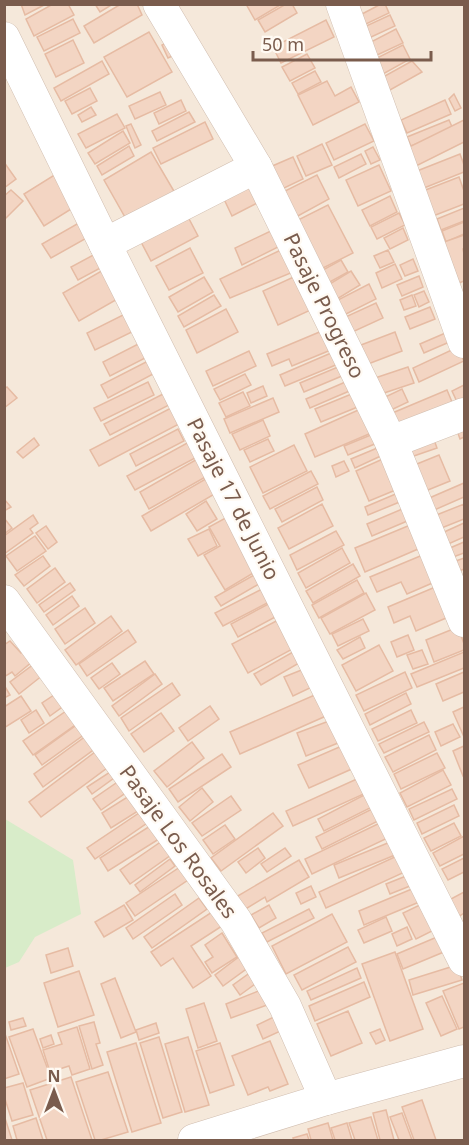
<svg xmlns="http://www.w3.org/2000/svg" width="469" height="1145" font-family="'Noto Sans',sans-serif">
  <rect width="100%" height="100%" fill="#fdf6ec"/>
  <rect fill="#f5e8da" x="5" y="5" width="459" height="1135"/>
  <polygon fill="#d8ecc9" points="5,819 73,860 81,914 35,937 19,962 5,968"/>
  <g fill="#f3d5c3" stroke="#e6bba3" stroke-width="1.5">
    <polygon points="21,4 46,4 25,15"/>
    <polygon points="53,4 68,4 74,15 34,36 26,19"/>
    <polygon points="95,4 113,4 100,12"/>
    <polygon points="121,4 137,4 142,15 94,43 84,26"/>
    <polygon points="246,4 282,4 255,20"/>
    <polygon points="286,4 292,4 297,13 265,32 258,20"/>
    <polygon points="381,4 385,4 389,13 364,25 362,14"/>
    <polygon points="390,15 395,26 369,38 364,27"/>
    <polygon points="73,19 80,33 44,51 37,37"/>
    <polygon points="326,20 334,37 281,63 273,47"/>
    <polygon points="396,29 403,43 375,56 369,43"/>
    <polygon points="149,32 172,72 127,97 104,57"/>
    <polygon points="73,40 84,63 56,77 45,54"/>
    <polygon points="170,41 177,54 168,58 162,45"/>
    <polygon points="403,45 410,59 383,74 375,59"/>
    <polygon points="307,54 315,68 290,81 282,67"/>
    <polygon points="102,61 109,74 61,101 54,88"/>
    <polygon points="412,61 422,72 390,90 383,77"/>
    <polygon points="315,71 321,82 298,94 292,83"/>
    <polygon points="327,81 335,96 351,87 359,102 313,125 298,95"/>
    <polygon points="90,88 97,101 72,114 65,101"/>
    <polygon points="160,92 166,105 135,119 129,106"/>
    <polygon points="454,94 461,108 455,111 449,99"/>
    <polygon points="181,100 186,111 159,124 154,113"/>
    <polygon points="445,100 451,114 407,133 401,120"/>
    <polygon points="91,107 96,115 82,122 78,115"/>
    <polygon points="189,112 195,122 157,141 152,131"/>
    <polygon points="117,114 125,128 86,148 78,134"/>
    <polygon points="449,120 453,129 411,146 407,137"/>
    <polygon points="464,120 464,142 414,167 405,149"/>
    <polygon points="205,122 213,139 161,164 153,148"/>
    <polygon points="131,124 141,145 135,148 126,126"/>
    <polygon points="365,124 374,141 334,160 326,143"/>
    <polygon points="123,131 130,143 95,164 88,153"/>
    <polygon points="322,144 332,165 306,176 297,156"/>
    <polygon points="129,146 134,156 102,175 97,166"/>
    <polygon points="373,147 380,160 371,164 365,151"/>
    <polygon points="151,152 178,198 130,226 104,180"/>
    <polygon points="361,154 366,164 339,178 334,167"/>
    <polygon points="460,154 464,165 464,172 424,188 417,171"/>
    <polygon points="293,157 303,179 280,190 270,167"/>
    <polygon points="6,165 16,179 4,188 4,167"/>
    <polygon points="379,165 391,191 358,206 346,180"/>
    <polygon points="56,174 76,206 44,226 24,194"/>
    <polygon points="317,175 329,199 296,217 283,192"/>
    <polygon points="459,177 464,191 464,204 433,216 423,191"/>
    <polygon points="257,182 265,199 232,216 222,195"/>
    <polygon points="11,190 23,201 4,220 4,196"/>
    <polygon points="390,196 397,212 370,226 362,210"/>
    <polygon points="328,205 353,253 321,269 296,221"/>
    <polygon points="464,208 464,221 441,230 437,219"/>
    <polygon points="399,213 405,225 377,239 371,227"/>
    <polygon points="187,215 198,236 151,261 140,240"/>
    <polygon points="84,220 92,235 51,258 42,244"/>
    <polygon points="464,222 464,234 446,242 442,231"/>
    <polygon points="403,228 408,240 390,249 384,238"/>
    <polygon points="275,229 284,244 242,265 235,248"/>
    <polygon points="464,235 464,249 463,249 464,254 464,281 459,283 444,242"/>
    <polygon points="190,248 203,273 169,290 156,266"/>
    <polygon points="285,248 298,270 230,298 220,279"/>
    <polygon points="388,250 394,262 380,268 374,256"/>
    <polygon points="99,252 106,265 78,280 71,267"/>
    <polygon points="413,259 418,271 405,276 400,265"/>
    <polygon points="341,260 348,272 328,283 321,271"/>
    <polygon points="395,264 402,279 382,288 376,273"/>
    <polygon points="105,269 121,297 79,321 63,293"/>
    <polygon points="351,271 360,285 337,299 328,285"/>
    <polygon points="298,275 315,308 278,325 263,291"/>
    <polygon points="419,276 423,287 402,296 397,285"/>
    <polygon points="204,277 213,292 178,312 169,297"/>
    <polygon points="369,284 376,299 342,316 334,302"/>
    <polygon points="424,291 429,302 419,307 414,295"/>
    <polygon points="214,295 221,306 184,327 178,316"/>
    <polygon points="412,295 416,306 404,310 400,300"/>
    <polygon points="376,303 383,318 348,334 341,319"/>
    <polygon points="430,307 435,319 410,329 405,317"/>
    <polygon points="226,309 238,332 197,353 186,330"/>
    <polygon points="129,312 138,329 95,350 87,333"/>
    <polygon points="329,328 338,347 292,366 289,359 272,366 267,354"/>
    <polygon points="450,331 454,340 424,353 420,344"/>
    <polygon points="395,332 402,351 368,364 361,345"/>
    <polygon points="146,340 153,354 110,376 103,362"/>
    <polygon points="458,347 464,361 419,382 413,368"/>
    <polygon points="338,350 343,362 285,386 280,375"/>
    <polygon points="249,351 256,366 213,386 206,371"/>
    <polygon points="148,361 155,373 108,398 101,385"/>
    <polygon points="345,364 349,373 304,392 300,383"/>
    <polygon points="408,367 414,383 381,394 375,378"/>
    <polygon points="245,374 251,385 220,400 214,389"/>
    <polygon points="350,380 354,389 310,408 306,399"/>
    <polygon points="148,382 154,395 101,421 94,408"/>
    <polygon points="464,385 464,404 459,406 452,391"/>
    <polygon points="263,386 267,396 251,403 247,393"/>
    <polygon points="7,387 17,398 4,408 4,389"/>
    <polygon points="402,389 408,402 389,411 383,398"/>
    <polygon points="447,390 455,409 399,434 390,414"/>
    <polygon points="243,392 250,406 226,417 219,403"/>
    <polygon points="165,393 171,404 110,435 104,424"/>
    <polygon points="354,393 360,406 321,422 315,409"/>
    <polygon points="273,398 279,412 230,433 224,419"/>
    <polygon points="365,407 376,431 315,457 305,434"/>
    <polygon points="171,408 179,424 99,466 90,450"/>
    <polygon points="263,420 270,436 240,450 232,434"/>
    <polygon points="464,421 464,437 460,439 455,425"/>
    <polygon points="178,429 184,441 136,466 130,454"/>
    <polygon points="378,432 382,441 348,455 344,446"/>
    <polygon points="433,437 437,448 408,458 404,447"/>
    <polygon points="34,438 39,445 23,458 17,452"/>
    <polygon points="268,439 274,451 250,462 244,450"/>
    <polygon points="189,442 197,457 135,490 127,476"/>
    <polygon points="294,445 307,471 263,493 250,467"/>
    <polygon points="382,446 385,454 355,468 351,459"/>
    <polygon points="439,455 450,481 423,492 412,466"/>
    <polygon points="199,458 209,475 149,509 140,492"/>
    <polygon points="385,458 398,489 369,501 356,471"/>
    <polygon points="344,461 349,471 336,477 332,466"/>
    <polygon points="311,471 318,484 270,509 263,496"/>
    <polygon points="209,477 218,492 151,531 142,516"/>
    <polygon points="464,483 464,497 432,511 427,499"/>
    <polygon points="317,487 323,500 282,522 275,509"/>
    <polygon points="398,493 402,501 368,515 365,507"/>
    <polygon points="4,499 11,507 4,511"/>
    <polygon points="206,501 217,519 197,531 186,514"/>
    <polygon points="322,504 333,526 289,549 278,528"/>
    <polygon points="464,504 464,519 439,529 434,516"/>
    <polygon points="407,507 412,519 372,536 367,524"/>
    <polygon points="33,515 38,523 30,529 33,533 4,554 4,536"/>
    <polygon points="231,515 255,572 225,590 204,555 220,546 209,527"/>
    <polygon points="4,518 12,528 4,534"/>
    <polygon points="415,523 425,546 365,572 355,548"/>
    <polygon points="464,523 464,537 446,545 442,533"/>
    <polygon points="46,526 57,542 48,549 36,533"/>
    <polygon points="209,529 217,546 198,556 188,539"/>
    <polygon points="336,531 344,545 297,570 290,555"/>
    <polygon points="35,536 46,551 17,571 6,556"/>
    <polygon points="464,542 464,553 453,557 450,548"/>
    <polygon points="342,548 350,563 306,588 298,573"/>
    <polygon points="425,554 437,581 407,594 401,582 377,592 370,577"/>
    <polygon points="43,556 50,566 24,586 15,575"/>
    <polygon points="464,558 464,569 457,572 453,562"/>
    <polygon points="353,564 360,576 313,603 306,591"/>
    <polygon points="55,568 65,582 37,603 27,589"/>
    <polygon points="254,575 259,584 221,606 215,597"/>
    <polygon points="357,580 364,593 319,618 312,605"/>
    <polygon points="70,583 75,590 44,612 39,605"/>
    <polygon points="440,585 453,615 416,631 410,616 394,623 388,607"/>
    <polygon points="266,587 273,600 223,626 215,613"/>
    <polygon points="366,593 375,610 330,634 321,618"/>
    <polygon points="72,596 79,606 53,625 46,615"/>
    <polygon points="272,602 279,615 238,637 231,624"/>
    <polygon points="85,608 95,623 65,644 55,629"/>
    <polygon points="111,616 122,631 76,665 65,650"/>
    <polygon points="282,618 298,646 248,673 232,644"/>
    <polygon points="363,619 369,631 338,646 332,634"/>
    <polygon points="458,627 464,644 464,650 434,662 426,640"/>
    <polygon points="128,630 136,642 87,676 79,664"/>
    <polygon points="408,635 414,650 397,657 391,642"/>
    <polygon points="360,637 365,648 343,659 337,650"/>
    <polygon points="10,641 21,653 25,650 33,661 15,676 12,672 4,677 4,645"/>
    <polygon points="379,645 393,671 356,691 342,665"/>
    <polygon points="300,648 306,659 261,685 254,674"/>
    <polygon points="422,650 428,664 413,669 407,655"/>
    <polygon points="464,652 464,668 417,687 411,674"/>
    <polygon points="145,661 154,674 113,701 104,688"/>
    <polygon points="112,663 120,674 99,689 91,678"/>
    <polygon points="34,664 43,675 19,694 10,682"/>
    <polygon points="304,669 312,687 293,696 284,677"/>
    <polygon points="405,672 412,688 364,711 356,695"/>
    <polygon points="464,672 464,692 443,701 436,684"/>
    <polygon points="155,674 162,684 119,716 112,706"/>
    <polygon points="172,683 180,695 129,731 121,718"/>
    <polygon points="4,685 10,695 4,698"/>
    <polygon points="57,693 65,705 50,716 42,703"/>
    <polygon points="406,693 411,704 370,725 365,714"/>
    <polygon points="317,694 326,716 240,754 230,732"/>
    <polygon points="21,696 31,711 4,728 4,707"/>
    <polygon points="210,706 219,719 188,741 179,728"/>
    <polygon points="464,707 464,737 453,712"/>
    <polygon points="69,709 78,723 33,755 23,741"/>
    <polygon points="36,710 44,723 29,733 21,720"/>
    <polygon points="411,710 417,723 378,741 372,729"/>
    <polygon points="161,713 174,731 144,752 131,734"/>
    <polygon points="329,721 338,743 306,756 297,733"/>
    <polygon points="424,722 429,732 384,753 379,744"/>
    <polygon points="78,724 85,734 42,765 35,755"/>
    <polygon points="453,724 460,737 441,746 435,732"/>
    <polygon points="429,735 436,750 393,772 385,757"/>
    <polygon points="86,736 96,748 43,787 34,774"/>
    <polygon points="192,742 204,758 167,787 154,771"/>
    <polygon points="344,745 354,768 309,788 298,765"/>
    <polygon points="464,746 464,775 463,776 453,751"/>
    <polygon points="95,752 107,768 41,817 29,802"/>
    <polygon points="437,753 445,768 401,789 394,774"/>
    <polygon points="222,754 231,767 178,802 169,789"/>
    <polygon points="443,770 451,785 407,807 400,793"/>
    <polygon points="110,772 114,778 92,794 87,787"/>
    <polygon points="359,778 366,793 293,826 286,811"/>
    <polygon points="119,781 127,792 101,810 93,799"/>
    <polygon points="202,788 213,802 190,821 179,807"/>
    <polygon points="452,789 457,799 414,820 409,809"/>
    <polygon points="366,794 372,807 324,831 318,819"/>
    <polygon points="129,796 138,811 111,828 102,813"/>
    <polygon points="231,796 241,810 202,836 192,823"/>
    <polygon points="454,805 459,816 422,834 417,823"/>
    <polygon points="376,807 382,819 322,849 316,837"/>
    <polygon points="142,811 150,821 95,859 87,848"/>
    <polygon points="273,813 283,826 221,871 211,858"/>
    <polygon points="386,820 394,835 312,874 305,859"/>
    <polygon points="454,823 461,836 431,851 424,838"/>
    <polygon points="225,825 235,839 213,854 203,840"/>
    <polygon points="150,826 159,839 108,871 100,858"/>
    <polygon points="464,836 464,854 440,866 433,853"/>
    <polygon points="395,840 400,853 339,878 334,865"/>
    <polygon points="162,841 171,855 130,884 120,870"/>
    <polygon points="258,848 265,858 246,873 238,862"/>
    <polygon points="285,848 291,856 267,872 261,864"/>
    <polygon points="399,855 407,871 326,908 319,892"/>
    <polygon points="464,858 464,872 448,880 442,869"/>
    <polygon points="170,859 175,866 140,892 135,885"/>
    <polygon points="299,860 309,877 267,902 265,897 244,910 236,897"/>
    <polygon points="180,867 188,880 135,916 126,903"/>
    <polygon points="406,876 410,886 390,894 386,884"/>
    <polygon points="311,886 316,897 301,904 296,893"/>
    <polygon points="419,886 424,900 364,925 359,911"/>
    <polygon points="464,892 464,913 458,917 449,900"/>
    <polygon points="175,894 182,905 133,939 126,928"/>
    <polygon points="199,898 207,909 152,948 144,937"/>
    <polygon points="426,902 438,928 416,939 403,913"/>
    <polygon points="124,905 133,920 104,937 95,922"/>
    <polygon points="269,905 276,918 259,928 251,915"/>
    <polygon points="309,909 314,918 267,942 262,933"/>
    <polygon points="212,912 222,926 191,946 211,976 193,988 173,958 161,966 151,952"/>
    <polygon points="332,914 347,942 286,974 272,946"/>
    <polygon points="386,917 392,931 364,943 358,930"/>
    <polygon points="407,927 412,939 397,946 392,934"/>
    <polygon points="222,933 237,957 212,973 205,962 213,957 205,945"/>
    <polygon points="444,934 451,949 403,969 397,954"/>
    <polygon points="348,947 356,962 302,990 294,975"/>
    <polygon points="68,948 73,966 51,973 46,955"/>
    <polygon points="395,952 423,1029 390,1041 362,964"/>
    <polygon points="240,956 249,967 223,986 215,975"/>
    <polygon points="457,965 462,980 413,995 409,980"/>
    <polygon points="357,968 361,978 311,1000 307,991"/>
    <polygon points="79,971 94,1015 58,1027 44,983"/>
    <polygon points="251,972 258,982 240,995 233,985"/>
    <polygon points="115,978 136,1032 121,1038 101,984"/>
    <polygon points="364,982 370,997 315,1021 309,1006"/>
    <polygon points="464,983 464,1027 459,1029 443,991"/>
    <polygon points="261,990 267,1005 231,1018 226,1004"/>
    <polygon points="442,996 457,1029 441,1036 426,1003"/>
    <polygon points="204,1003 217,1041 198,1048 186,1009"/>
    <polygon points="348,1011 362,1043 331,1056 317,1024"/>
    <polygon points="278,1015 285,1029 263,1039 257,1025"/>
    <polygon points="23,1018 26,1026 11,1030 9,1022"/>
    <polygon points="94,1022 100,1043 96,1044 103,1065 92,1069 79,1026"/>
    <polygon points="156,1023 159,1033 139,1040 136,1030"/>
    <polygon points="77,1027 90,1069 72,1075 69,1066 50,1072 43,1050 62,1044 58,1033"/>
    <polygon points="33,1029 51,1078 27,1087 9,1037"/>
    <polygon points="380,1029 385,1040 376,1044 370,1033"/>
    <polygon points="4,1031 19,1074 4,1079"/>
    <polygon points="51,1035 54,1044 43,1048 40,1039"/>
    <polygon points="159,1037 182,1112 163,1118 140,1043"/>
    <polygon points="188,1037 209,1105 185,1112 165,1044"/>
    <polygon points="270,1041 288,1084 270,1091 268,1087 248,1095 232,1056"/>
    <polygon points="136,1043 161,1123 132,1132 107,1052"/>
    <polygon points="220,1043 234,1085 210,1093 196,1051"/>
    <polygon points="108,1072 128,1132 101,1140 95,1140 76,1082"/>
    <polygon points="71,1077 92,1140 47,1140 30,1090"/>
    <polygon points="23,1083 33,1115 12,1121 4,1096 4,1088"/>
    <polygon points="422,1100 436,1140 414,1140 402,1107"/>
    <polygon points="386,1110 394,1140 380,1140 373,1113"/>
    <polygon points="402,1113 412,1140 399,1140 390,1117"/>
    <polygon points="4,1115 12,1140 4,1140"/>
    <polygon points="371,1117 378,1140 355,1140 349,1123"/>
    <polygon points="36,1118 43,1140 17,1140 13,1126"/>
    <polygon points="328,1123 333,1140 311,1140 308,1129"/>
    <polygon points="347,1123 352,1140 335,1140 331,1128"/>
    <polygon points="307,1134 309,1140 294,1140 293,1138"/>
  </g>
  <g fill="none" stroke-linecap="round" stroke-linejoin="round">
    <g stroke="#d1beb0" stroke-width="33">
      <g id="minor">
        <polyline points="159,4 256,167 391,442 464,621"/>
        <polyline points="342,4 464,342"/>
        <polyline points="4,38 105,244 464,960"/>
        <polyline points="105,244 256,167"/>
        <polyline points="391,442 464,414"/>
        <polyline points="4,601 236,921 285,1006 326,1099"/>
        <polyline points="194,1140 326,1099 464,1061"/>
      </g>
    </g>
    <use href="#minor" stroke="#fff" stroke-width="32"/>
  </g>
  <g text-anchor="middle" stroke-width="4.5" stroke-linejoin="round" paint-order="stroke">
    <g font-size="21" fill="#7a5c4d" stroke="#fffaf3">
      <text transform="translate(324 306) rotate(64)" y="7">Pasaje Progreso</text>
      <text transform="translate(233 499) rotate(63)" y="7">Pasaje 17 de Junio</text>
      <text transform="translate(178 842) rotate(54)" y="7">Pasaje Los Rosales</text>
    </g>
  </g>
  <rect width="469" height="1145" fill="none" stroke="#7a5c4d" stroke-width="12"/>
  <g transform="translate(54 1091)" stroke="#fffaf3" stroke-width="4.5" paint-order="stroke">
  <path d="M0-4.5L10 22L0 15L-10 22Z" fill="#7a5c4d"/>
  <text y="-9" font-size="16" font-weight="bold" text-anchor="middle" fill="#7a5c4d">N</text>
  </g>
  <path d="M253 51v9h178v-9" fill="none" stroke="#7a5c4d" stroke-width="3"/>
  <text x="262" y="51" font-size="18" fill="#7a5c4d" stroke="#fffaf3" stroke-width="4.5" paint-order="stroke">50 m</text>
</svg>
